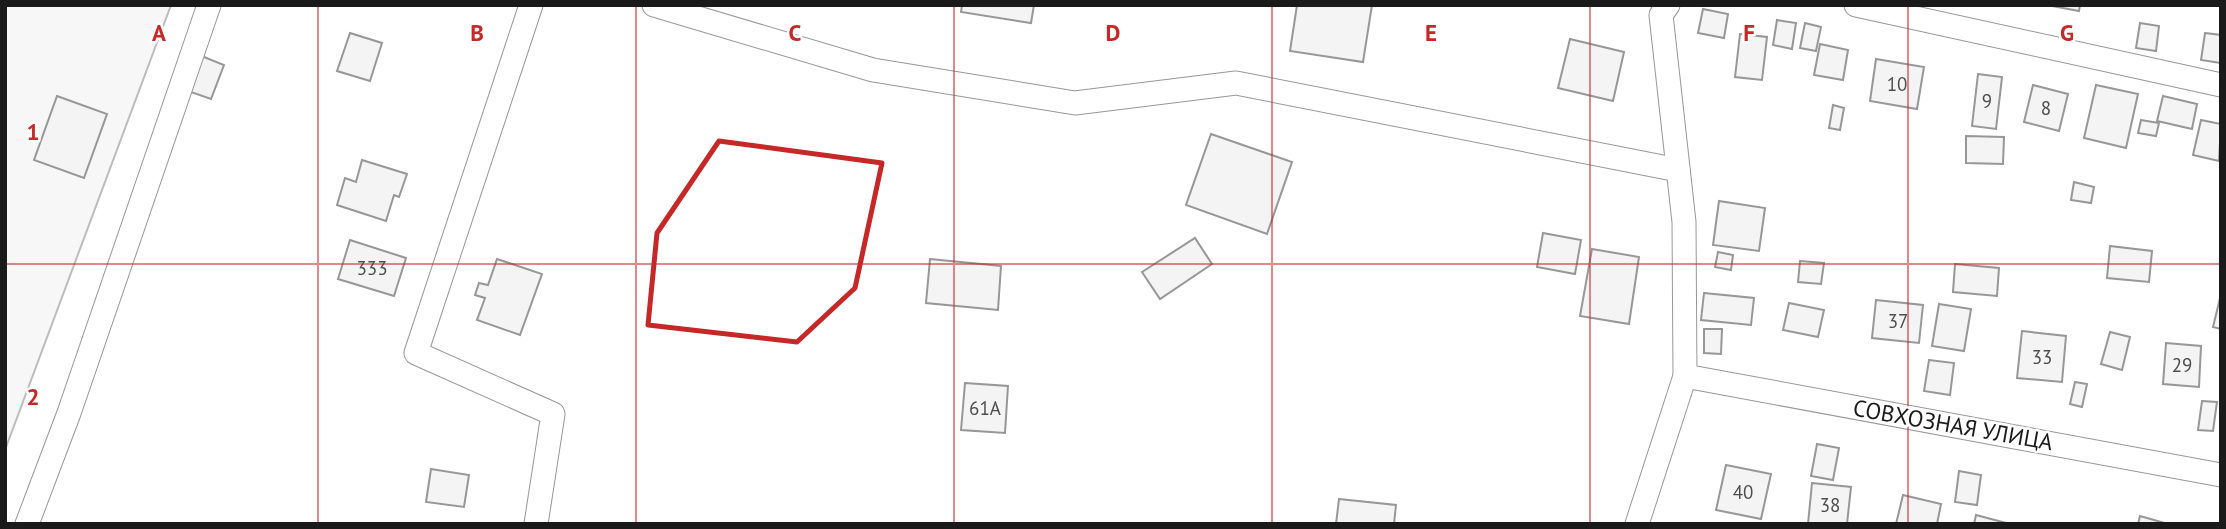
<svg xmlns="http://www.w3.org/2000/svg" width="2226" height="529" font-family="'PT Sans',sans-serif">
  <rect width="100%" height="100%" fill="#fff"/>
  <polygon fill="#ededed" stroke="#6a6a6a" stroke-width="2" points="5,5 171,5 5,450"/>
  <g fill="#e6e6e6" stroke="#1a1a1a" stroke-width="2">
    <polygon points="962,5 1034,5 1031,23 961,12"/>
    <polygon points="1297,5 1372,5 1363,62 1290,51"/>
    <polygon points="2047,5 2080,5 2079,11"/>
    <polygon points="1703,9 1728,14 1724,38 1698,33"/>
    <polygon points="1777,20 1796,23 1792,49 1773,45"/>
    <polygon points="1805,23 1821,27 1816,51 1800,48"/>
    <polygon points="2140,23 2159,26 2156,51 2136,48"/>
    <polygon points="350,33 382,43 370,81 337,71"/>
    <polygon points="2205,33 2221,35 2221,63 2201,60"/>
    <polygon points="1740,34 1767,37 1762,80 1735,77"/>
    <polygon points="1570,39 1624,52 1613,101 1558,88"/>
    <polygon points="1820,44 1848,50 1843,80 1814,75"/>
    <polygon points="199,55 224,65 211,99 185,90"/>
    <polygon points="1876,59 1924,67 1917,109 1870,101"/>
    <polygon points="1978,74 2002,77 1996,129 1972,126"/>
    <polygon points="2033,85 2068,94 2059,131 2024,122"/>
    <polygon points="2096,85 2138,94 2126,148 2084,138"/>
    <polygon points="57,96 107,114 84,178 34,160"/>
    <polygon points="2163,96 2197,104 2192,129 2157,121"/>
    <polygon points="1833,105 1844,108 1840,130 1829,128"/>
    <polygon points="2141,120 2159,123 2156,136 2138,133"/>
    <polygon points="2201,120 2221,124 2219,161 2193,155"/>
    <polygon points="1211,134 1292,162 1267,234 1186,205"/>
    <polygon points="1966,136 2004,137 2003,164 1966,163"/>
    <polygon points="362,160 407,174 399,197 394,195 386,221 337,205 345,178 356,182"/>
    <polygon points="2074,182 2094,187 2091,203 2071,200"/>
    <polygon points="1719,201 1765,208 1759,251 1713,245"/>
    <polygon points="1543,233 1581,240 1575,274 1537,267"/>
    <polygon points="1195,238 1212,264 1160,299 1142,272"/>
    <polygon points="350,240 406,258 394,296 338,279"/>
    <polygon points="2110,246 2152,251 2149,282 2107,278"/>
    <polygon points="1592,249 1639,257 1629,324 1580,316"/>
    <polygon points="1718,252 1733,255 1731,270 1715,267"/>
    <polygon points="497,259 542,274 520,335 477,320 485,298 475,295 479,283 488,285"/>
    <polygon points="930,259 1001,266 998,310 926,303"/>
    <polygon points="1800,261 1824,263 1821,284 1798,282"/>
    <polygon points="1955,264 1999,268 1997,296 1953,292"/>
    <polygon points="1704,293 1754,298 1751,325 1701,320"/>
    <polygon points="2221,294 2221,329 2213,327"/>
    <polygon points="1876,300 1923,305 1919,343 1872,338"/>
    <polygon points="1789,303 1824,310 1818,337 1783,330"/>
    <polygon points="1939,304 1971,309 1964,351 1932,346"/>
    <polygon points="1704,329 1722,329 1721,354 1704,353"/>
    <polygon points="2022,331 2066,336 2062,382 2017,378"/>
    <polygon points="2110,332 2130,337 2122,370 2101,364"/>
    <polygon points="2166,343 2201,346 2199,387 2163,384"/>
    <polygon points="1929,360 1954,363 1950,395 1924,391"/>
    <polygon points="2075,382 2087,384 2082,407 2070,404"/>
    <polygon points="965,383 1008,386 1005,433 961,430"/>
    <polygon points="2202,401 2217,402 2213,431 2198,430"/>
    <polygon points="1817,444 1839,448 1833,480 1811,476"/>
    <polygon points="1726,465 1771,474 1761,519 1716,510"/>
    <polygon points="431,469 469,475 464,507 426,502"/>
    <polygon points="1959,471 1981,475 1977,505 1955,502"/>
    <polygon points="1812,483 1851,487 1847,524 1808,524"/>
    <polygon points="1903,495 1941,504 1937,524 1896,524"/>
    <polygon points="1339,499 1396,505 1394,524 1336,524"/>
    <polygon points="1976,515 2010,524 1974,524"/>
    <polygon points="2140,516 2168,524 2138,524"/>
  </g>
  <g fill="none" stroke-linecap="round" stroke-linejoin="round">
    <g stroke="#1a1a1a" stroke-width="25">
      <g id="minor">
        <polyline points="531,5 416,353 553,414 536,524"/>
        <polyline points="654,5 873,70 1075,103 1236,83 1678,170"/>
        <polyline points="1856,5 2221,85"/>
        <polyline points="1685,376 2221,475"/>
        <polyline points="27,524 69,413 209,5"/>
        <polyline points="1637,524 1685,376 1684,222 1661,15 1668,5"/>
      </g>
    </g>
    <use href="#minor" stroke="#fff" stroke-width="23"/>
  </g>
  <path d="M0 0H2226V529H0ZM719,141L882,163L855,288L797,342L648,325L657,233Z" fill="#fff" fill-opacity=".55" fill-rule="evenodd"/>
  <path fill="none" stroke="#c62828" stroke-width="5" stroke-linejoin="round" d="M719,141L882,163L855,288L797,342L648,325L657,233Z"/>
  <path fill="none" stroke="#c62828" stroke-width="2" stroke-opacity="0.55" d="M318,5V524M636,5V524M954,5V524M1272,5V524M1590,5V524M1908,5V524M5,264H2221"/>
  <g text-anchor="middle" stroke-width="5" stroke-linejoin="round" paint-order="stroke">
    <g font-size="19" fill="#4d4d4d">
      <text x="1897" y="91">10</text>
      <text x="1987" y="108">9</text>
      <text x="2046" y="115">8</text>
      <text x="372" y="275">333</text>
      <text x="1898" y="328">37</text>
      <text x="2042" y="364">33</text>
      <text x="2182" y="372">29</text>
      <text x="985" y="415">61А</text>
      <text x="1743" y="499">40</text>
      <text x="1830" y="512">38</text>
    </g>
    <g font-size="23" fill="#1a1a1a" stroke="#fff">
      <text transform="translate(1953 425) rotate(10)" y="8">СОВХОЗНАЯ УЛИЦА</text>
    </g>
  </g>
  <g font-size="23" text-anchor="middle" font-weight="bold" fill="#c62828" stroke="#fff" stroke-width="5" stroke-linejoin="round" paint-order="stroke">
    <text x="159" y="41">A</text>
    <text x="477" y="41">B</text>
    <text x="795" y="41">C</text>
    <text x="1113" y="41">D</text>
    <text x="1431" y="41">E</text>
    <text x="1749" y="41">F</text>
    <text x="2067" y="41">G</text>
    <text x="33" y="140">1</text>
    <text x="33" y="405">2</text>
  </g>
  <rect width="2226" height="529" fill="none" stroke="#1a1a1a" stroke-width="14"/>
</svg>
